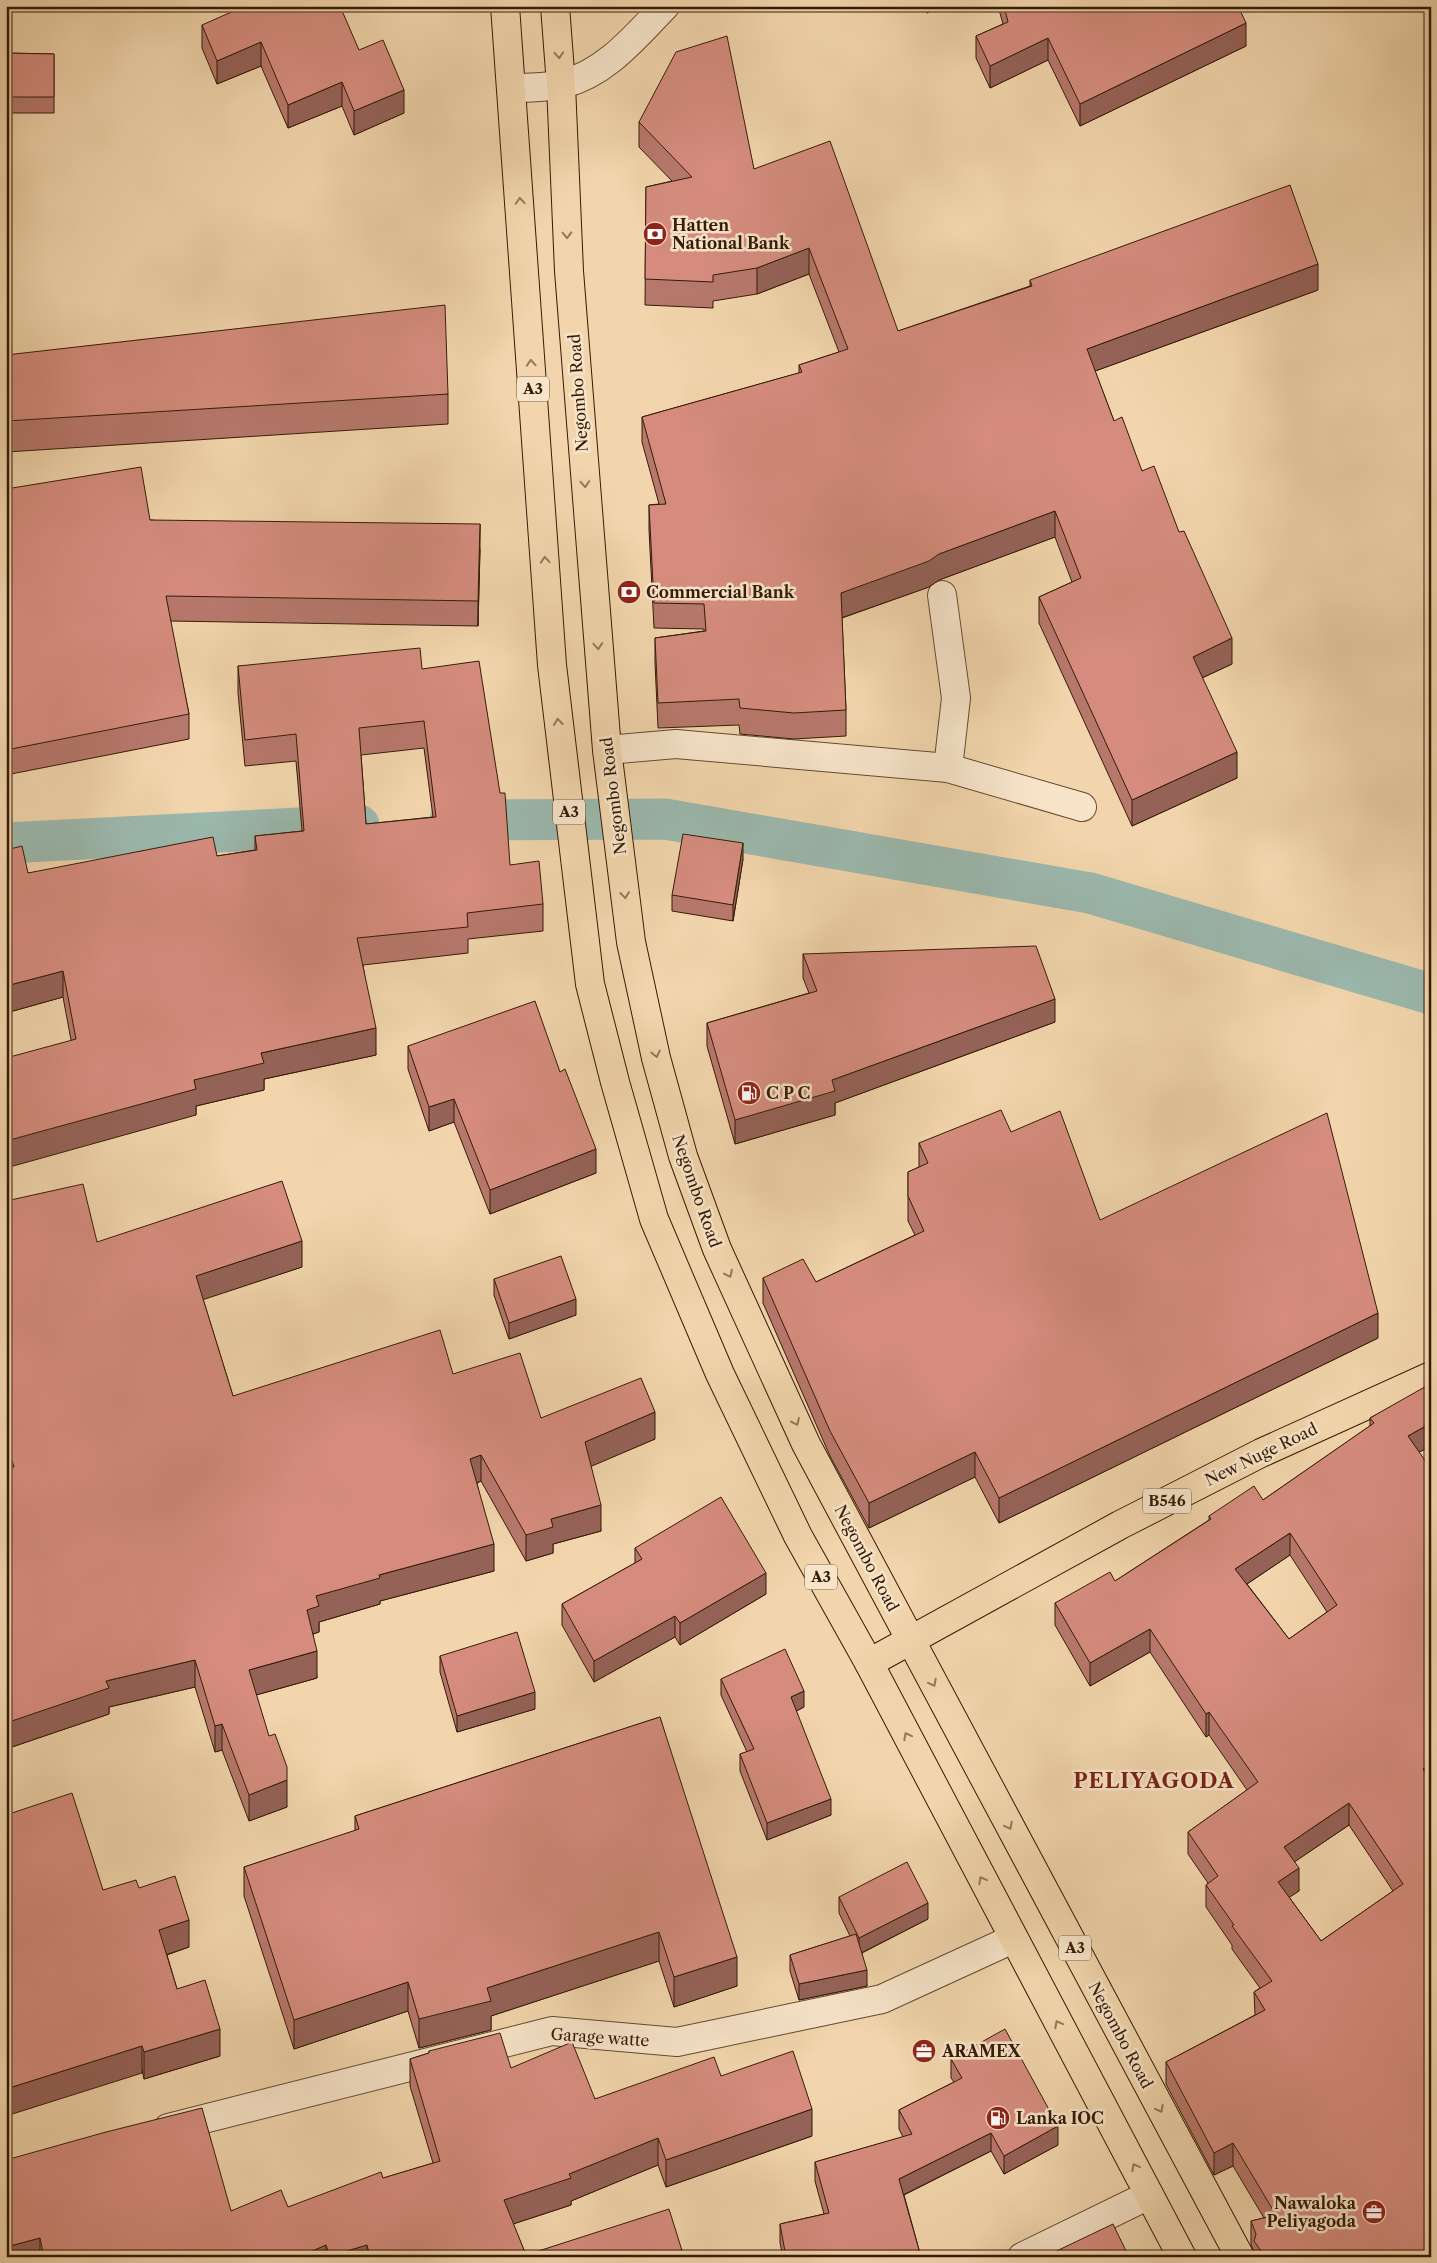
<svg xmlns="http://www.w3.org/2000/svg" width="1437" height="2263" font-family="'Libre Caslon Text',serif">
  <rect width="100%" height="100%" fill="#f2d5ac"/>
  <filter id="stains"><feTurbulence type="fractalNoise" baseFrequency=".004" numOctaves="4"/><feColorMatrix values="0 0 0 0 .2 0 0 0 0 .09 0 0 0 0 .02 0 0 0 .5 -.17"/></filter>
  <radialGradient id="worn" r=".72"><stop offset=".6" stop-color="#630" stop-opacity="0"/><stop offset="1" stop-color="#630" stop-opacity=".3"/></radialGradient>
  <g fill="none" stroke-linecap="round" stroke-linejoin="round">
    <g stroke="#9bb8ad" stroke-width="41">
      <polyline points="450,820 665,819 1090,893 1431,994"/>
      <polyline points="6,843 359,825"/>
    </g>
    <g stroke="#644a30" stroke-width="30">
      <g id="minor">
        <polyline points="942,595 956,698 948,768"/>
        <polyline points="607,750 676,744 948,768 1082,807"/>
        <polyline points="168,2128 552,2031 677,2042 882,1999 1013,1939"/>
        <polyline points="1022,2257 1149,2195"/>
      </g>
    </g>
    <g stroke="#644a30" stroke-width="30">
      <path id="tertiary" d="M513,89C529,87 547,88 563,84C606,73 635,37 665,6"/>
    </g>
    <g stroke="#351b06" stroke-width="30">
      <polyline id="primary" points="869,1663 1120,1525 1261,1453 1431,1376"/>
    </g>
    <g stroke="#351b06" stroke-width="30">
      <g id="trunk">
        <polyline points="505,6 552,665 590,984 615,1082 654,1219 720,1374 798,1536 869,1663 1182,2257"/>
        <polyline points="555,6 561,85 569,271 607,750 631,942 656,1058 683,1156 717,1249 806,1444 1240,2257"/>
      </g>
    </g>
    <use href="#minor" stroke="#f7e4c9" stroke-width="28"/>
    <use href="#tertiary" stroke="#f7e4c9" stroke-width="28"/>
    <use href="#primary" stroke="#f2d5ac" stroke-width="28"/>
    <use href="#trunk" stroke="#f2d5ac" stroke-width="28"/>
  </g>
  <g fill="#b7786c" stroke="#351b06" fill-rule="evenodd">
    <polygon points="923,6 939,6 927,13"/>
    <polygon points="998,6 1238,6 1246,46 1080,126 1048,60 990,88 976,58 976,36 1003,24"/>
    <polygon points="202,25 359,50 404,113 354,135 342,106 288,128 261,66 217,84 202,48"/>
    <polygon points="6,53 54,54 54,113 6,113"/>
    <polygon points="639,122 754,169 898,331 1030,286 1030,280 1318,290 1095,371 1114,421 1142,471 1179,532 1232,664 1202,678 1237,778 1132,826 1039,623 1039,597 1072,582 1055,537 939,580 929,587 842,618 846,710 846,736 794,739 740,734 739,725 658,728 655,663 655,638 704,631 704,629 654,628 649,530 649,505 659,504 642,442 642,417 799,373 799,365 839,352 809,274 757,294 713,301 713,308 645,305 646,187 672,181 639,147"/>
    <polygon points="6,355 448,394 448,424 6,452"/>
    <polygon points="6,489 150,520 480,549 478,626 170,621 189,714 189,739 6,775"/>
    <path d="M238,666L422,669L510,865L543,904V931L468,939V953L363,965L376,1055L264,1079V1090L196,1106V1115L71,1040L63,997L6,1013V850L28,873L217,856L255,850V836L302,831L296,761L245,766L238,693ZM424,748L433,817L366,824L361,755Z"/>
    <polygon points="743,859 733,921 672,911 672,895"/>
    <polygon points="803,954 1055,1022 835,1103 835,1115 735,1144 707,1046 707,1023 809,993 803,978"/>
    <polygon points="408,1046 560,1072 596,1173 490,1214 454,1122 429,1131 408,1069"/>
    <polygon points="1011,1132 1100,1220 1378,1338 999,1523 975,1477 869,1528 830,1456 763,1303 763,1278 816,1282 915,1235 908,1221 908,1172 919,1167 919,1143"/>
    <polygon points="6,1201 97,1242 302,1267 203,1299 233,1396 453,1374 541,1418 655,1439 591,1466 601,1531 553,1544 553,1553 526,1561 481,1481 477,1483 494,1571 380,1601 380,1604 319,1622 319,1632 313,1634 317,1678 256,1695 287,1807 249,1821 222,1750 215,1752 195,1687 109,1707 109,1714 6,1749"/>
    <polygon points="494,1279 576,1315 509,1339 494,1295"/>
    <path d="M1431,1386V1446L1419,1452L1431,2257H1254V2253L1251,2244V2221L1264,2218L1233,2166L1214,2175L1166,2084V2062L1255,2015L1254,1992L1260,1988L1232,1949V1945L1206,1907V1885L1208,1883L1188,1854V1832L1247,1790L1209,1735L1206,1737L1150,1652L1090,1686L1055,1625V1603L1115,1581L1209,1520V1516L1263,1500L1370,1426V1418ZM1290,1555L1327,1612L1289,1639L1247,1584ZM1349,1825L1393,1891L1321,1941L1289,1897L1299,1891L1294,1862Z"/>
    <polygon points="635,1548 766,1594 680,1645 675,1637 594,1682 562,1625 562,1604 635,1563"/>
    <polygon points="440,1656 535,1709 457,1732 440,1672"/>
    <polygon points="721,1679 804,1707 796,1711 831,1815 767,1840 740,1771 740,1754 747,1752 721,1695"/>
    <polygon points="660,1717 737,1986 674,2007 659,1961 491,2016 491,2030 419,2048 408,2011 294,2049 244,1896 244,1867 355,1831 355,1816"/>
    <polygon points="139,1888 189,1947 167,1955 177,1989 220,2056 144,2079 103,1890"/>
    <polygon points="839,1897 928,1919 862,1953 867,1986 799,2000 790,1971 790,1955 850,1936 839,1913"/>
    <polygon points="429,2051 511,2068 595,2099 721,2076 812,2136 666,2187 658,2165 571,2201 571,2205 513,2224 526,2255 684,2257 6,2257 6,2160 231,2211 288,2207 433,2163 410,2086 410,2059 429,2053"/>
    <polygon points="951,2059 1058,2145 1004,2174 991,2151 904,2195 921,2257 783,2257 780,2243 780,2224 824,2214 815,2181 815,2162 903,2137 899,2129 899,2110 954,2082 951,2078"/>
  </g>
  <g fill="#956258" stroke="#351b06">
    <polygon points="927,6 939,6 927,13"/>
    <polygon points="1246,23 1246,46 1080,126 1080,104"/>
    <polygon points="1048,38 1048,60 990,88 990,66"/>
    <polygon points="261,42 261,66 217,84 217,61"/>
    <polygon points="342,82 342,106 288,128 288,105"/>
    <polygon points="404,90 404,113 354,135 354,111"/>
    <polygon points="809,248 809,274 757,294 757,268"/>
    <polygon points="1318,264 1318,290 1087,374 1087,349"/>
    <polygon points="1055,511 1055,537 939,580 929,587 841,618 841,593 939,554"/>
    <polygon points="480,524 480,549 478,626 478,601"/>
    <polygon points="1232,638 1232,664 1193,682 1193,657"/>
    <polygon points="1237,752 1237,778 1132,826 1132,800"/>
    <polygon points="743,843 743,859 733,921 733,905"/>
    <polygon points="63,971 63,997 6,1013 6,986"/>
    <polygon points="1055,999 1055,1022 835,1103 835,1115 735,1144 735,1120 832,1080"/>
    <polygon points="376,1028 376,1055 264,1079 264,1090 196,1106 196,1115 6,1168 6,1141 194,1080 261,1053"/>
    <polygon points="454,1099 454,1122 429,1131 429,1107"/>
    <polygon points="596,1149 596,1173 490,1214 490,1190"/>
    <polygon points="302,1241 302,1267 196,1302 196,1276"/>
    <polygon points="576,1299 576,1315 509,1339 509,1323"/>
    <polygon points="1378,1313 1378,1338 999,1523 999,1498"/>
    <polygon points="655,1412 655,1439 585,1469 585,1442"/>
    <polygon points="1431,1423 1431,1446 1408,1458 1408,1436"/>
    <polygon points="975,1452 975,1477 869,1528 869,1503"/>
    <polygon points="481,1455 481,1481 470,1486 470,1459"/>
    <polygon points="601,1505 601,1531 553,1544 553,1553 526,1561 526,1535 551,1519"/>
    <polygon points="1290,1533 1290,1555 1235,1592 1235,1569"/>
    <polygon points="494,1544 494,1571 380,1601 380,1604 319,1622 319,1632 307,1636 307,1610 316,1596 379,1575"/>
    <polygon points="766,1573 766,1594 680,1645 680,1623"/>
    <polygon points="675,1616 675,1637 594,1682 594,1661"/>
    <polygon points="1150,1629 1150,1652 1090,1686 1090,1663"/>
    <polygon points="317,1651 317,1678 249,1697 249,1670"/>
    <polygon points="195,1660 195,1687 109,1707 109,1714 6,1749 6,1723 106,1681"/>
    <polygon points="804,1691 804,1707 791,1714 791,1697"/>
    <polygon points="535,1692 535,1709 457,1732 457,1716"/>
    <polygon points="1209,1712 1209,1735 1206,1737 1206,1714"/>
    <polygon points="222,1724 222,1750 215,1752 215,1726"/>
    <polygon points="1431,1764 1431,1786 1423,1769"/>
    <polygon points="287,1780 287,1807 249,1821 249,1795"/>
    <polygon points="831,1799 831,1815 767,1840 767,1823"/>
    <polygon points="1349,1803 1349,1825 1284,1869 1284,1847"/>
    <polygon points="1299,1868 1299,1891 1278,1905 1278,1882"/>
    <polygon points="928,1903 928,1919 859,1954 859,1938"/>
    <polygon points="189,1920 189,1947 159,1957 159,1930"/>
    <polygon points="659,1932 659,1961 491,2016 491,2030 419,2048 419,2019 487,1988"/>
    <polygon points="737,1957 737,1986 674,2007 674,1977"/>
    <polygon points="867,1970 867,1986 799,2000 799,1984"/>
    <polygon points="408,1982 408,2011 294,2049 294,2020"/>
    <polygon points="220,2029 220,2056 144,2079 144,2052"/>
    <polygon points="142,2046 142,2073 6,2116 6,2089"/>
    <polygon points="812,2109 812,2136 666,2187 666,2160"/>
    <polygon points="1058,2126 1058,2145 1004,2174 1004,2156"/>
    <polygon points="991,2133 991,2151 899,2197 899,2179"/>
    <polygon points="658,2138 658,2165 571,2201 571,2205 504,2227 504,2200"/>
    <polygon points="1233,2143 1233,2166 1214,2175 1214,2153"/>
    <polygon points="40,2238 40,2257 6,2257 6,2247"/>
    <polygon points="326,2245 326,2257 298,2257"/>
    <polygon points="367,2245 367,2257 330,2257 330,2256"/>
  </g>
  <g fill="#d58c7e" stroke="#351b06" fill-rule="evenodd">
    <polygon points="245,6 340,6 359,50 383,40 404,90 354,111 342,82 288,105 261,42 217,61 202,25"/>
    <polygon points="1004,6 1238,6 1246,23 1080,104 1048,38 990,66 976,36 1008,22"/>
    <polygon points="727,36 754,169 830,141 898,331 1032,286 1030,280 1290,185 1318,264 1087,349 1114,421 1122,417 1142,471 1154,466 1179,532 1184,531 1232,638 1193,657 1237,752 1132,800 1039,597 1081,578 1055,511 939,554 929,561 841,593 846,710 794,713 740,708 739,699 658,703 655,638 706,631 704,604 654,603 649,505 666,504 642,417 802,372 799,365 848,349 809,248 757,268 713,275 713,282 645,279 646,187 692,177 639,122 676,52"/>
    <polygon points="6,53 54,54 54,97 6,97"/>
    <polygon points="445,305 448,394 6,421 6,355"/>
    <polygon points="141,467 150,520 480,524 478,601 166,596 189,714 6,750 6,489"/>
    <path d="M420,648L422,669L479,661L500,793H505L510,865L539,861L543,904L467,913L468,927L357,938L376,1028L261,1053L264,1063L194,1080L196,1089L6,1141V1058L76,1039L63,971L6,986V850L22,846L28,873L213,837L217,856L257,850L255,836L304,831L296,734L245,740L238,666ZM424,721L436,817L366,824L359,728Z"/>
    <polygon points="683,834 743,843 733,905 672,895"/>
    <polygon points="1036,946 1055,999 832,1080 835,1091 735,1120 707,1023 817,991 803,954"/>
    <polygon points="535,1001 560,1072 565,1069 596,1149 490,1190 454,1099 429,1107 408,1046"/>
    <polygon points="1001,1110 1011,1132 1060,1111 1100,1220 1327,1113 1378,1313 999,1498 975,1452 869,1503 830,1431 763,1278 803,1259 816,1282 924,1231 908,1196 908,1172 928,1163 919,1143"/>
    <polygon points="282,1181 302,1241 196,1276 233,1396 440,1330 453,1374 520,1353 541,1418 641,1378 655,1412 585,1442 601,1505 551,1519 553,1527 526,1535 481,1455 470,1459 494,1544 379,1575 380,1578 316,1596 319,1606 307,1610 317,1651 249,1670 269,1736 275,1734 287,1767 287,1780 249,1795 222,1724 215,1726 195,1660 106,1681 109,1688 6,1723 6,1469 14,1467 6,1442 6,1201 83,1184 97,1242"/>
    <polygon points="561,1256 576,1299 509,1323 494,1279"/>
    <path d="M1430,1384L1431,1386V1423L1408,1436L1431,1469V1764L1423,1769L1431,1780V2257H1265L1254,2241L1256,2234L1251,2221L1276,2215L1233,2143L1214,2153L1166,2062L1265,2010L1254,1992L1272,1981L1232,1926L1234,1925L1206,1885L1218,1876L1188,1832L1258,1782L1209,1712L1206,1714L1150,1629L1090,1663L1055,1603L1110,1572L1115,1581L1211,1519L1209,1516L1254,1486L1263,1500L1374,1423L1370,1418ZM1290,1533L1337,1605L1289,1639L1235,1569ZM1349,1803L1403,1884L1321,1941L1278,1882L1299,1868L1284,1847Z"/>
    <polygon points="721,1497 766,1573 680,1623 675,1616 594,1661 562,1604 642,1559 635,1548"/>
    <polygon points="517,1632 535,1692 457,1716 440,1656"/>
    <polygon points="785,1649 804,1691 791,1697 831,1799 767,1823 740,1754 754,1749 721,1679"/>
    <polygon points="660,1717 737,1957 674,1977 659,1932 487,1988 491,2001 419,2019 408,1982 294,2020 244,1867 359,1829 355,1816"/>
    <polygon points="72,1793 103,1890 136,1880 139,1888 175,1876 189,1920 159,1930 177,1989 205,1980 220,2029 144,2052 142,2046 6,2089 6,1815"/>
    <polygon points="907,1862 928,1903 859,1938 839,1897"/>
    <polygon points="856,1934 867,1970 799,1984 790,1955"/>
    <polygon points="1005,2029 1058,2126 1004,2156 991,2133 899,2179 921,2257 786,2257 780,2224 829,2213 815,2162 912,2134 899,2110 962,2078 951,2059"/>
    <polygon points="500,2033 511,2068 572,2042 595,2099 714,2057 721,2076 793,2051 812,2109 666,2160 658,2138 569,2174 571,2178 504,2200 526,2255 669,2209 684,2257 370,2257 367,2245 330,2256 326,2245 298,2257 44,2257 40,2238 6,2247 6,2160 106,2132 202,2108 231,2211 281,2190 288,2207 381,2172 383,2178 440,2161 410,2059 429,2053 429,2051"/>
    <polygon points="1113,2224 1129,2257 1044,2257"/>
  </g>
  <defs><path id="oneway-chevron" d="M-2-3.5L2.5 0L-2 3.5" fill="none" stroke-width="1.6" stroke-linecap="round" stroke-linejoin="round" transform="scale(1.25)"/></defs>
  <g stroke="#947859">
    <use href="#oneway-chevron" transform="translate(559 55) rotate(86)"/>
    <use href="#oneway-chevron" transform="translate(520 201) rotate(-94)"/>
    <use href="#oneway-chevron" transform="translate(567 235) rotate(88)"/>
    <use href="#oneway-chevron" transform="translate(531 363) rotate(-94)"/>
    <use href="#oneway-chevron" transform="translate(585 484) rotate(86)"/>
    <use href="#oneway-chevron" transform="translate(545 560) rotate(-94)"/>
    <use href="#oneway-chevron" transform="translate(598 646) rotate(86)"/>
    <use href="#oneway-chevron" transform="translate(558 722) rotate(-96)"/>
    <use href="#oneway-chevron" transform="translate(625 895) rotate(83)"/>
    <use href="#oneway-chevron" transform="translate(656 1054) rotate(77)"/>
    <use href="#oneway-chevron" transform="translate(729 1274) rotate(65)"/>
    <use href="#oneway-chevron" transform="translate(796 1422) rotate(65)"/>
    <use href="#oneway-chevron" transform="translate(933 1683) rotate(62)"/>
    <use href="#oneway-chevron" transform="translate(907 1736) rotate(-118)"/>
    <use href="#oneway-chevron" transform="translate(1009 1826) rotate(62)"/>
    <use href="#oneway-chevron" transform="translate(982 1880) rotate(-118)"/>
    <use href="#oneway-chevron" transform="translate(1058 2024) rotate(-118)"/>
    <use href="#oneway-chevron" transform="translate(1160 2109) rotate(62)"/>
    <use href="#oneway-chevron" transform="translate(1135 2167) rotate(-118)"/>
  </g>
  <defs>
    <g id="bank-disc" transform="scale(1.25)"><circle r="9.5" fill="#8f2418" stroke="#f7e4c9"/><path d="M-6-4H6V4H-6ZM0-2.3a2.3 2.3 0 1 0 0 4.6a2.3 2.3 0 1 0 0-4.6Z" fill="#fff"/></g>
    <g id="fuel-disc" transform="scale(1.25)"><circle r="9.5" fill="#8f2418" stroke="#f7e4c9"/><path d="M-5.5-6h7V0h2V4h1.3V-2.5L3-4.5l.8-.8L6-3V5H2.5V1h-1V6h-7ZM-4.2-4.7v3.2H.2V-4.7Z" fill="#fff"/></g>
    <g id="office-disc" transform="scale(1.25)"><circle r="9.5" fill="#8f2418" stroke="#f7e4c9"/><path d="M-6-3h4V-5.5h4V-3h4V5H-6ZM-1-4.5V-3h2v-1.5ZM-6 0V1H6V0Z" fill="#fff"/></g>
  </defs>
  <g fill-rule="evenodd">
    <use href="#bank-disc" x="655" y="234"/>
    <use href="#bank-disc" x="629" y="592"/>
    <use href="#fuel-disc" x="749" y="1093"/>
    <use href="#office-disc" x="924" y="2051"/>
    <use href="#fuel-disc" x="998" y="2118"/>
    <use href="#office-disc" x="1374" y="2212"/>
  </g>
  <g text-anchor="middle" stroke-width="5" stroke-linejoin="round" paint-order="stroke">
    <g fill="#f7e4c9" stroke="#6f5740" stroke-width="1">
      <rect x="517" y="376.5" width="32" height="25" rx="4"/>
      <rect x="553" y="799.5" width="32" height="25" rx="4"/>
      <rect x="1143" y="1488.5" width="48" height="25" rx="4"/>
      <rect x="805" y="1564.5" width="32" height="25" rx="4"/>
      <rect x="1059" y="1935.5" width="32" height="25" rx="4"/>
    </g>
    <g font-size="15" font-weight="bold" fill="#351b06">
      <text x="533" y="394">A3</text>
      <text x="569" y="817">A3</text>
      <text x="1167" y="1506">B546</text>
      <text x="821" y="1582">A3</text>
      <text x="1075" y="1953">A3</text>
    </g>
    <g font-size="16" font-weight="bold" fill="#351b06" stroke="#f7e4c9" text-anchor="start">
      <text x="672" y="231">Hatten<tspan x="672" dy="18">National Bank</tspan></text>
      <text x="646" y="598">Commercial Bank</text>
      <text x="766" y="1099">C P C</text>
      <text x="942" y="2057">ARAMEX</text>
      <text x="1016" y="2124">Lanka IOC</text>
      <text x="1356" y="2209" text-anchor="end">Nawaloka<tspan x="1356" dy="18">Peliyagoda</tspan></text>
    </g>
    <g font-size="16" fill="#351b06" stroke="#f7e4c9">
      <text transform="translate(578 393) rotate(-94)" y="6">Negombo Road</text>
      <text transform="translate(613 796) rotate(-97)" y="6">Negombo Road</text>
      <text transform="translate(697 1191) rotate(71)" y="6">Negombo Road</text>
      <text transform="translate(1261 1454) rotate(-26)" y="6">New Nuge Road</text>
      <text transform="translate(867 1558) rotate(62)" y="6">Negombo Road</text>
      <text transform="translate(1121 2035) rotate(62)" y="6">Negombo Road</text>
      <text transform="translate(600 2037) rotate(4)" y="6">Garage watte</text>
    </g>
    <g font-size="21" font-weight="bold" letter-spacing="1" fill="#7a1f14" stroke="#f7e4c9">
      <text x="1154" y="1788">PELIYAGODA</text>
    </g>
  </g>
  <rect width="1437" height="2263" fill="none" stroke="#f2d5ac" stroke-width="25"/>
  <rect x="8" y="8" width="1422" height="2248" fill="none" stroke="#351b06" stroke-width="2.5"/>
  <rect x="12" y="12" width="1412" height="2238" fill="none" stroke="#351b06"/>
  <rect width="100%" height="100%" filter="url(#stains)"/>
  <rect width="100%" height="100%" fill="url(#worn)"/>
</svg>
